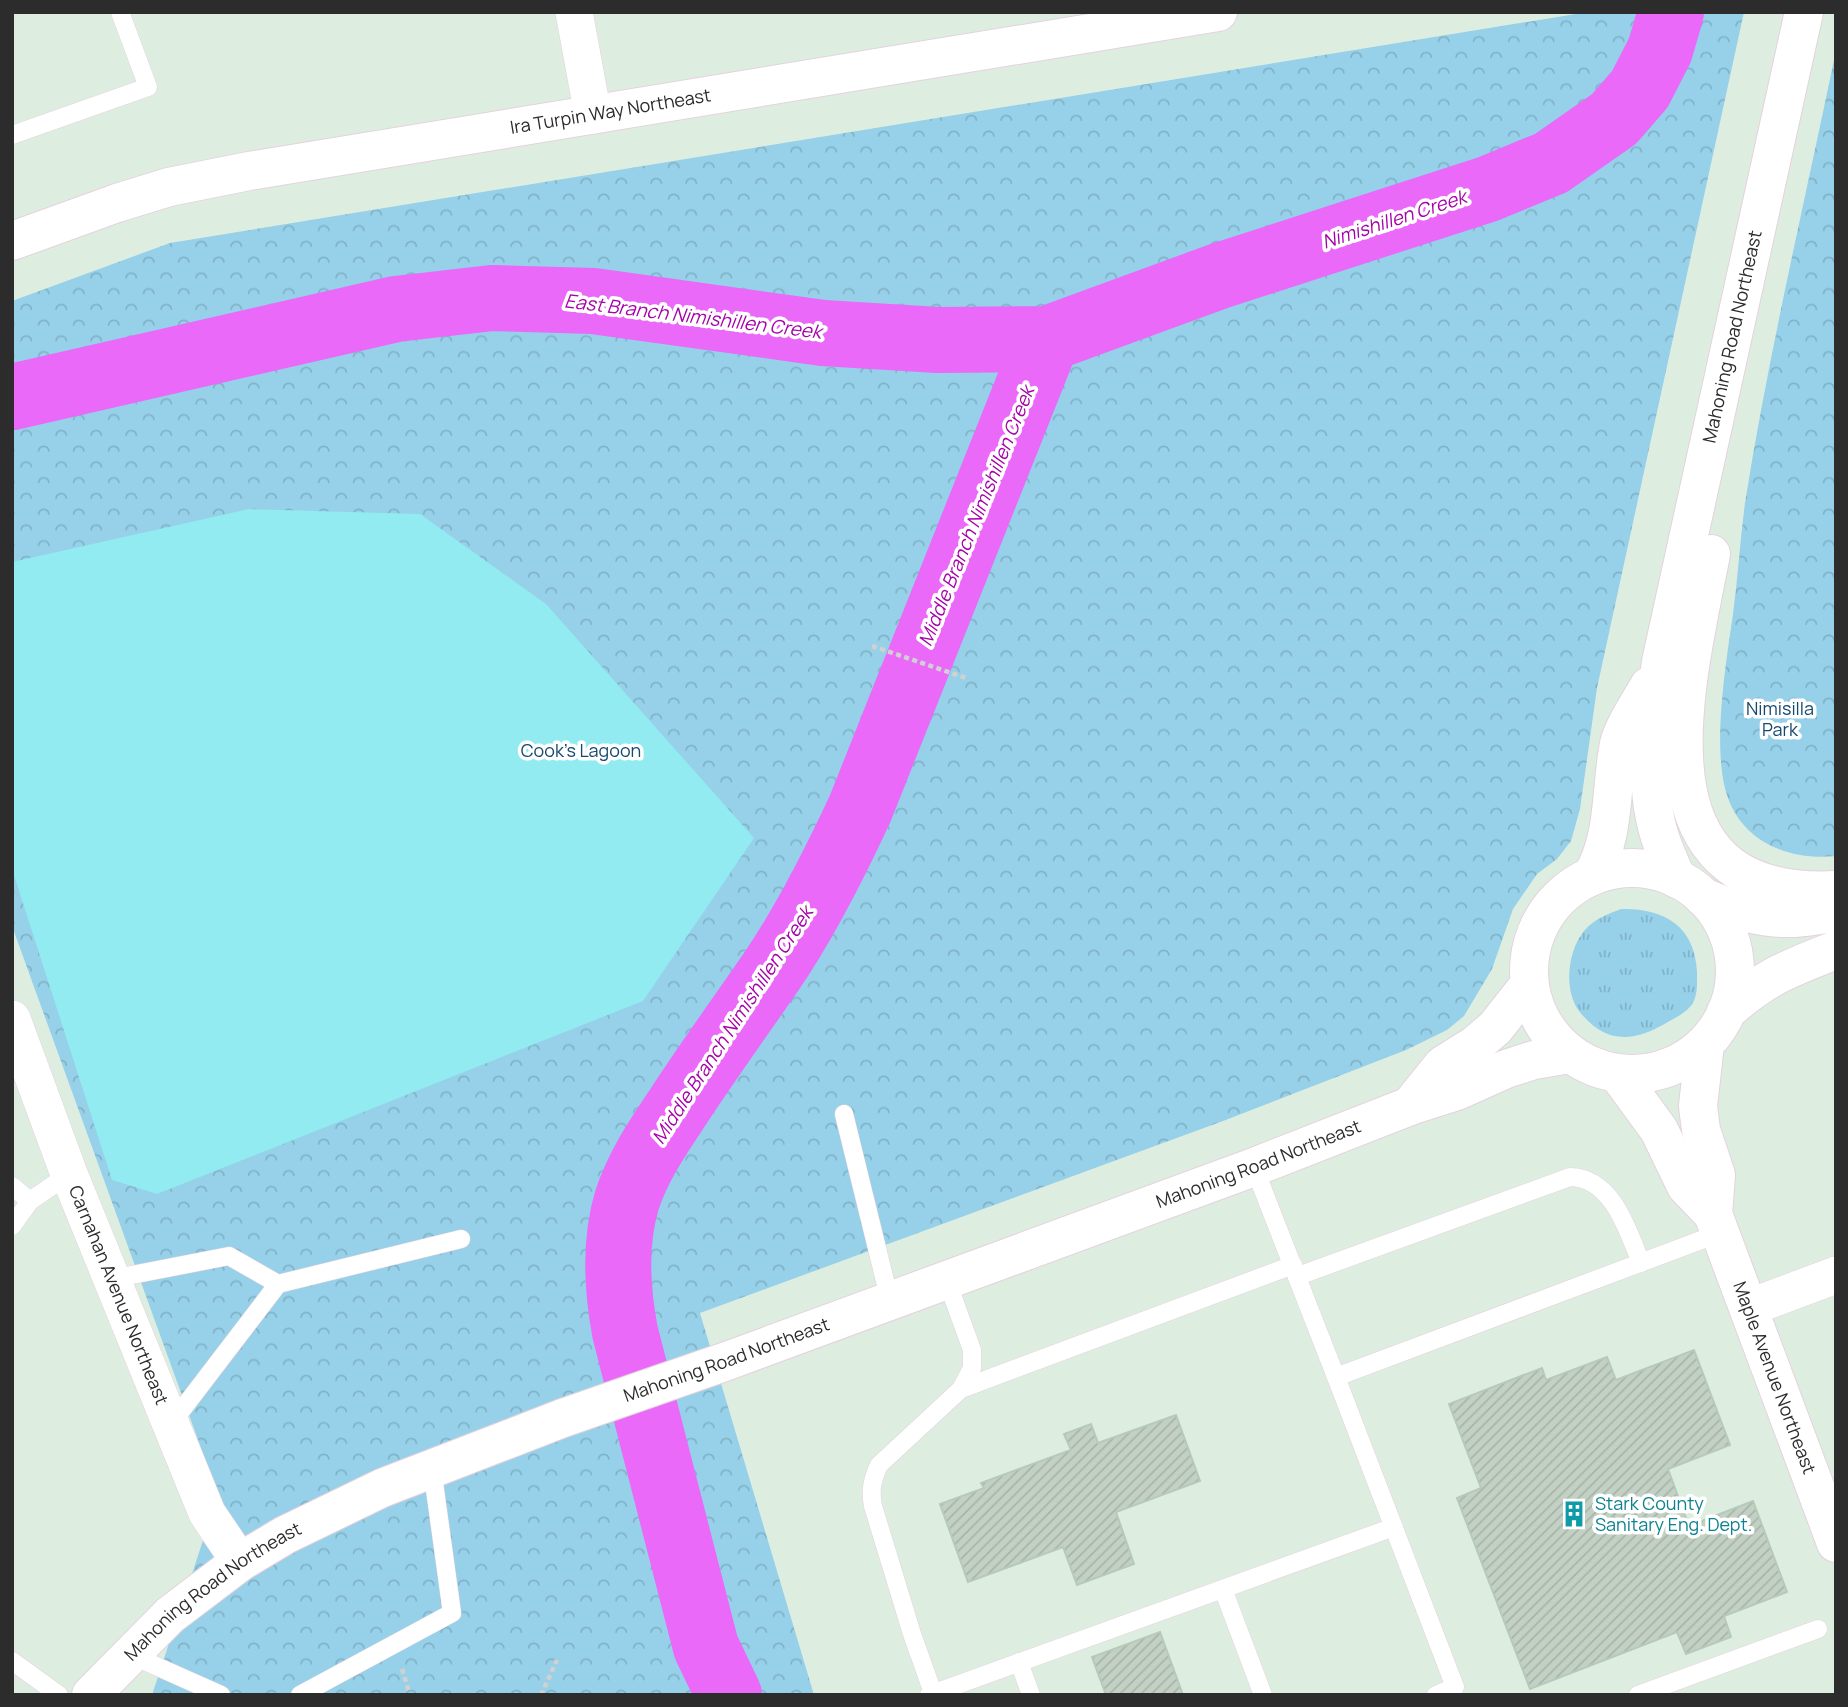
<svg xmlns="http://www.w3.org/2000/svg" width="1848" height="1707" font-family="Manrope,sans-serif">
  <defs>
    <pattern id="grass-tufts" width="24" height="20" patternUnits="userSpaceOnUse" patternTransform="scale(1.75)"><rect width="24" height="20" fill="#96d0e9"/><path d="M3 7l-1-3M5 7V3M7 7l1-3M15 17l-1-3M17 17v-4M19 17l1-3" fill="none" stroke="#81b3c8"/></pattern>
    <pattern id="forest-crowns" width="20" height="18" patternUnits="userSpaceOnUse" patternTransform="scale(1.75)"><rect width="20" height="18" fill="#96d0e9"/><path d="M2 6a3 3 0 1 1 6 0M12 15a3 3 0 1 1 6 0" fill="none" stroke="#81b3c8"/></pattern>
    <pattern id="building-hatch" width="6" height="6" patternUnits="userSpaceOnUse" patternTransform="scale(1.75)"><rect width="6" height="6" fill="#c3d1c5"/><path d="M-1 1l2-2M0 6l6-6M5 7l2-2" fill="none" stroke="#a8b4a9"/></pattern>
  </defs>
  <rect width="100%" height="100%" fill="#ddeee1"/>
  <path fill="url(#grass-tufts)" d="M1621,909C1663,908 1695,925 1697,972C1697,982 1698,993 1693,1003C1687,1012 1677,1017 1668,1022C1633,1043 1605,1044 1579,1011C1563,990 1568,950 1584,931C1594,919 1608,914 1621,909Z"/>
  <g fill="url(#forest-crowns)">
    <polygon points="1588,12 1744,12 1597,688 1580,809 1571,841 1557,859 1537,874 1513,909 1492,969 1464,1016 1447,1030 1406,1050 1223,1121 700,1313 814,1695 152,1695 218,1495 12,926 12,301 170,243"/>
    <path d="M1836,50V856C1791,861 1744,843 1728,798C1711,752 1726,663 1733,614C1738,577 1740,540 1745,503C1769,351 1805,201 1836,50Z"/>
  </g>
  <polygon fill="#91ebf1" points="249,509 420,514 546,604 754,838 643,1001 157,1194 112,1180 12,869 12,562"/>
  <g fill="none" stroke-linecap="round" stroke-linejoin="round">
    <g stroke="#ea69f8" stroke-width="66">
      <polyline points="12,397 396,309 492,298 593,301 823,333 938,340 1047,339 1219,276 1488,189 1551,163 1614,119 1640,89 1660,50 1671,12"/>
      <path d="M729,1695L706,1647L625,1332C617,1289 614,1243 627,1200C638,1166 658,1137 678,1107C708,1061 740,1017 771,972C806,921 834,865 860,809L1047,339"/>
    </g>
  </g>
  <g fill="url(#building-hatch)" stroke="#b6cabc" stroke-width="2">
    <polygon points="1694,1350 1730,1445 1668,1469 1689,1526 1753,1501 1787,1592 1724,1616 1731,1637 1686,1654 1677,1632 1530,1689 1457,1498 1481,1488 1449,1404 1542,1368 1546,1380 1607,1357 1616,1380"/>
    <polygon points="1176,1415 1200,1481 1116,1512 1134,1564 1077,1585 1063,1547 968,1582 940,1504 984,1488 981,1483 1071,1450 1064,1434 1091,1424 1098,1443"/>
    <polygon points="1160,1632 1183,1695 1106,1695 1092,1657"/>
  </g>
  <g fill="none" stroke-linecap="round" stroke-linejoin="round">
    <g stroke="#e5d2dd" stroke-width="19">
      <g id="lane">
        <polyline points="12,135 148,87 120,12"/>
        <polyline points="844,1114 890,1301"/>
        <polyline points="1254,1167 1336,1377 1720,1233"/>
        <polyline points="12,1186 30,1201"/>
        <polyline points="12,1226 30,1201 69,1174"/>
        <path d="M1298,1276L1570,1177C1613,1178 1628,1231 1641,1263"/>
        <polyline points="111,1279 229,1256 278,1284"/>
        <polyline points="1336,1377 1455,1687 1436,1695"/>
        <polyline points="961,1389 1293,1265"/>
        <polyline points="171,1424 278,1284 461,1239"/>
        <polyline points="1223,1589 1263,1695"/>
        <polyline points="129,1654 221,1695"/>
        <polyline points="12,1661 59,1695"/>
        <polyline points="1019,1662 1031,1695"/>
        <path d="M933,1693L912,1634L873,1506C870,1491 872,1480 879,1465L961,1389L972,1368V1350L947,1281"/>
        <polyline points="300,1695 452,1613 432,1468"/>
        <polyline points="929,1695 1394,1527"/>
        <polyline points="1638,1695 1818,1629"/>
      </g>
    </g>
    <g stroke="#e5d2dd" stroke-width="38">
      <g id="street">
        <polyline points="574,12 593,115"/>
        <path id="s1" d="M12,1019L69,1174L207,1513L240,1562"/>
        <polyline points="1748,1308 1836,1275"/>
      </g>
    </g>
    <g stroke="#e5d2dd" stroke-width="40">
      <g id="secondary">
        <path id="s2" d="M12,241L117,203L169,187L249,171L1218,12"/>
        <path d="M1711,554C1686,685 1626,901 1836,890"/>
        <circle cx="1632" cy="971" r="103"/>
        <path d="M1592,876C1616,834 1610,789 1619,744C1623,727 1640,702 1649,686"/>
        <path id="s3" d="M1677,879C1668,859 1659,839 1655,818C1644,766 1654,714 1661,662L1804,12"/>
        <path d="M1703,897C1732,909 1759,919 1791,918C1806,918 1821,914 1836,913"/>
        <path d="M1726,1012C1764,977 1790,968 1836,950"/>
        <path id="s4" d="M1705,1044L1698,1106L1701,1130L1716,1175L1713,1214L1836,1543"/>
        <polyline points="1618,1074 1659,1130 1686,1186 1713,1214"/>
        <polyline points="1410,1106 1443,1065 1475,1045 1495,1028 1529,985"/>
        <path id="s5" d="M91,1695L170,1615L240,1562L285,1535L382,1488L563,1418L727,1361L1254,1167L1410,1106L1457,1091L1506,1069L1534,1060L1570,1054"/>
      </g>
    </g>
    <g stroke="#d1d1d1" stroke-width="4.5" stroke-dasharray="5 3.5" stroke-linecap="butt">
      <polyline points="872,646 966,678"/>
      <polyline points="402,1669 410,1695"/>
      <polyline points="541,1695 557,1660"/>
    </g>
    <use href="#lane" stroke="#fff" stroke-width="18"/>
    <use href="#street" stroke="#fff" stroke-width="37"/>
    <use href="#secondary" stroke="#fff" stroke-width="38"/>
  </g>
  <defs>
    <g id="building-bare" transform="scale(2.1)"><path d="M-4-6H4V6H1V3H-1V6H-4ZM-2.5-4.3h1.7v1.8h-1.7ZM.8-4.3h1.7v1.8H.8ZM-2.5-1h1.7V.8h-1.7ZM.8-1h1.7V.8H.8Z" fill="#0f9aa8" stroke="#fff" stroke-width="2.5" paint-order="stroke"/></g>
  </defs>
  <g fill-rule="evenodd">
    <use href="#building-bare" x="1574" y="1514"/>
  </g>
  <g text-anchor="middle" stroke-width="7" stroke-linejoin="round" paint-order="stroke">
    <g font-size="18" fill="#2c2c2c" stroke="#fff">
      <text dy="6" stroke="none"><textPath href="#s2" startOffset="614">Ira Turpin Way Northeast</textPath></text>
      <text dy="6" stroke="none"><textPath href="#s3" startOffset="555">Mahoning Road Northeast</textPath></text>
      <text dy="6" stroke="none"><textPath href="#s5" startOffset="1295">Mahoning Road Northeast</textPath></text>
      <text dy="6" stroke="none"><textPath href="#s1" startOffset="296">Carnahan Avenue Northeast</textPath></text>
      <text dy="6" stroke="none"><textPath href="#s5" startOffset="728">Mahoning Road Northeast</textPath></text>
      <text dy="6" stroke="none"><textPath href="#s4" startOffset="348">Maple Avenue Northeast</textPath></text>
      <text dy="6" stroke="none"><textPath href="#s5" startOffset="161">Mahoning Road Northeast</textPath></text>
    </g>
    <g font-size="18" fill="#154970" stroke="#fff">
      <text x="1780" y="715">Nimisilla<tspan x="1780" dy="21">Park</tspan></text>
      <text x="581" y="757">Cook's Lagoon</text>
    </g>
    <g font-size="18" fill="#0d838f" stroke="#fff" text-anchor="start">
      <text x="1595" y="1510">Stark County<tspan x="1595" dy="21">Sanitary Eng. Dept.</tspan></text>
    </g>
    <g font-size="19" font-style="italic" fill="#a503a9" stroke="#fff">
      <text transform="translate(1394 219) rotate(-18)" y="7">Nimishillen Creek</text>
      <text transform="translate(693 316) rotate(7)" y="7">East Branch Nimishillen Creek</text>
      <text transform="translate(976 516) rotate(-68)" y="7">Middle Branch Nimishillen Creek</text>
      <text transform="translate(732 1025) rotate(-57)" y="7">Middle Branch Nimishillen Creek</text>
    </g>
  </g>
  <rect width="1848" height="1707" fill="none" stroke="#2c2c2c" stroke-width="28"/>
</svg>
